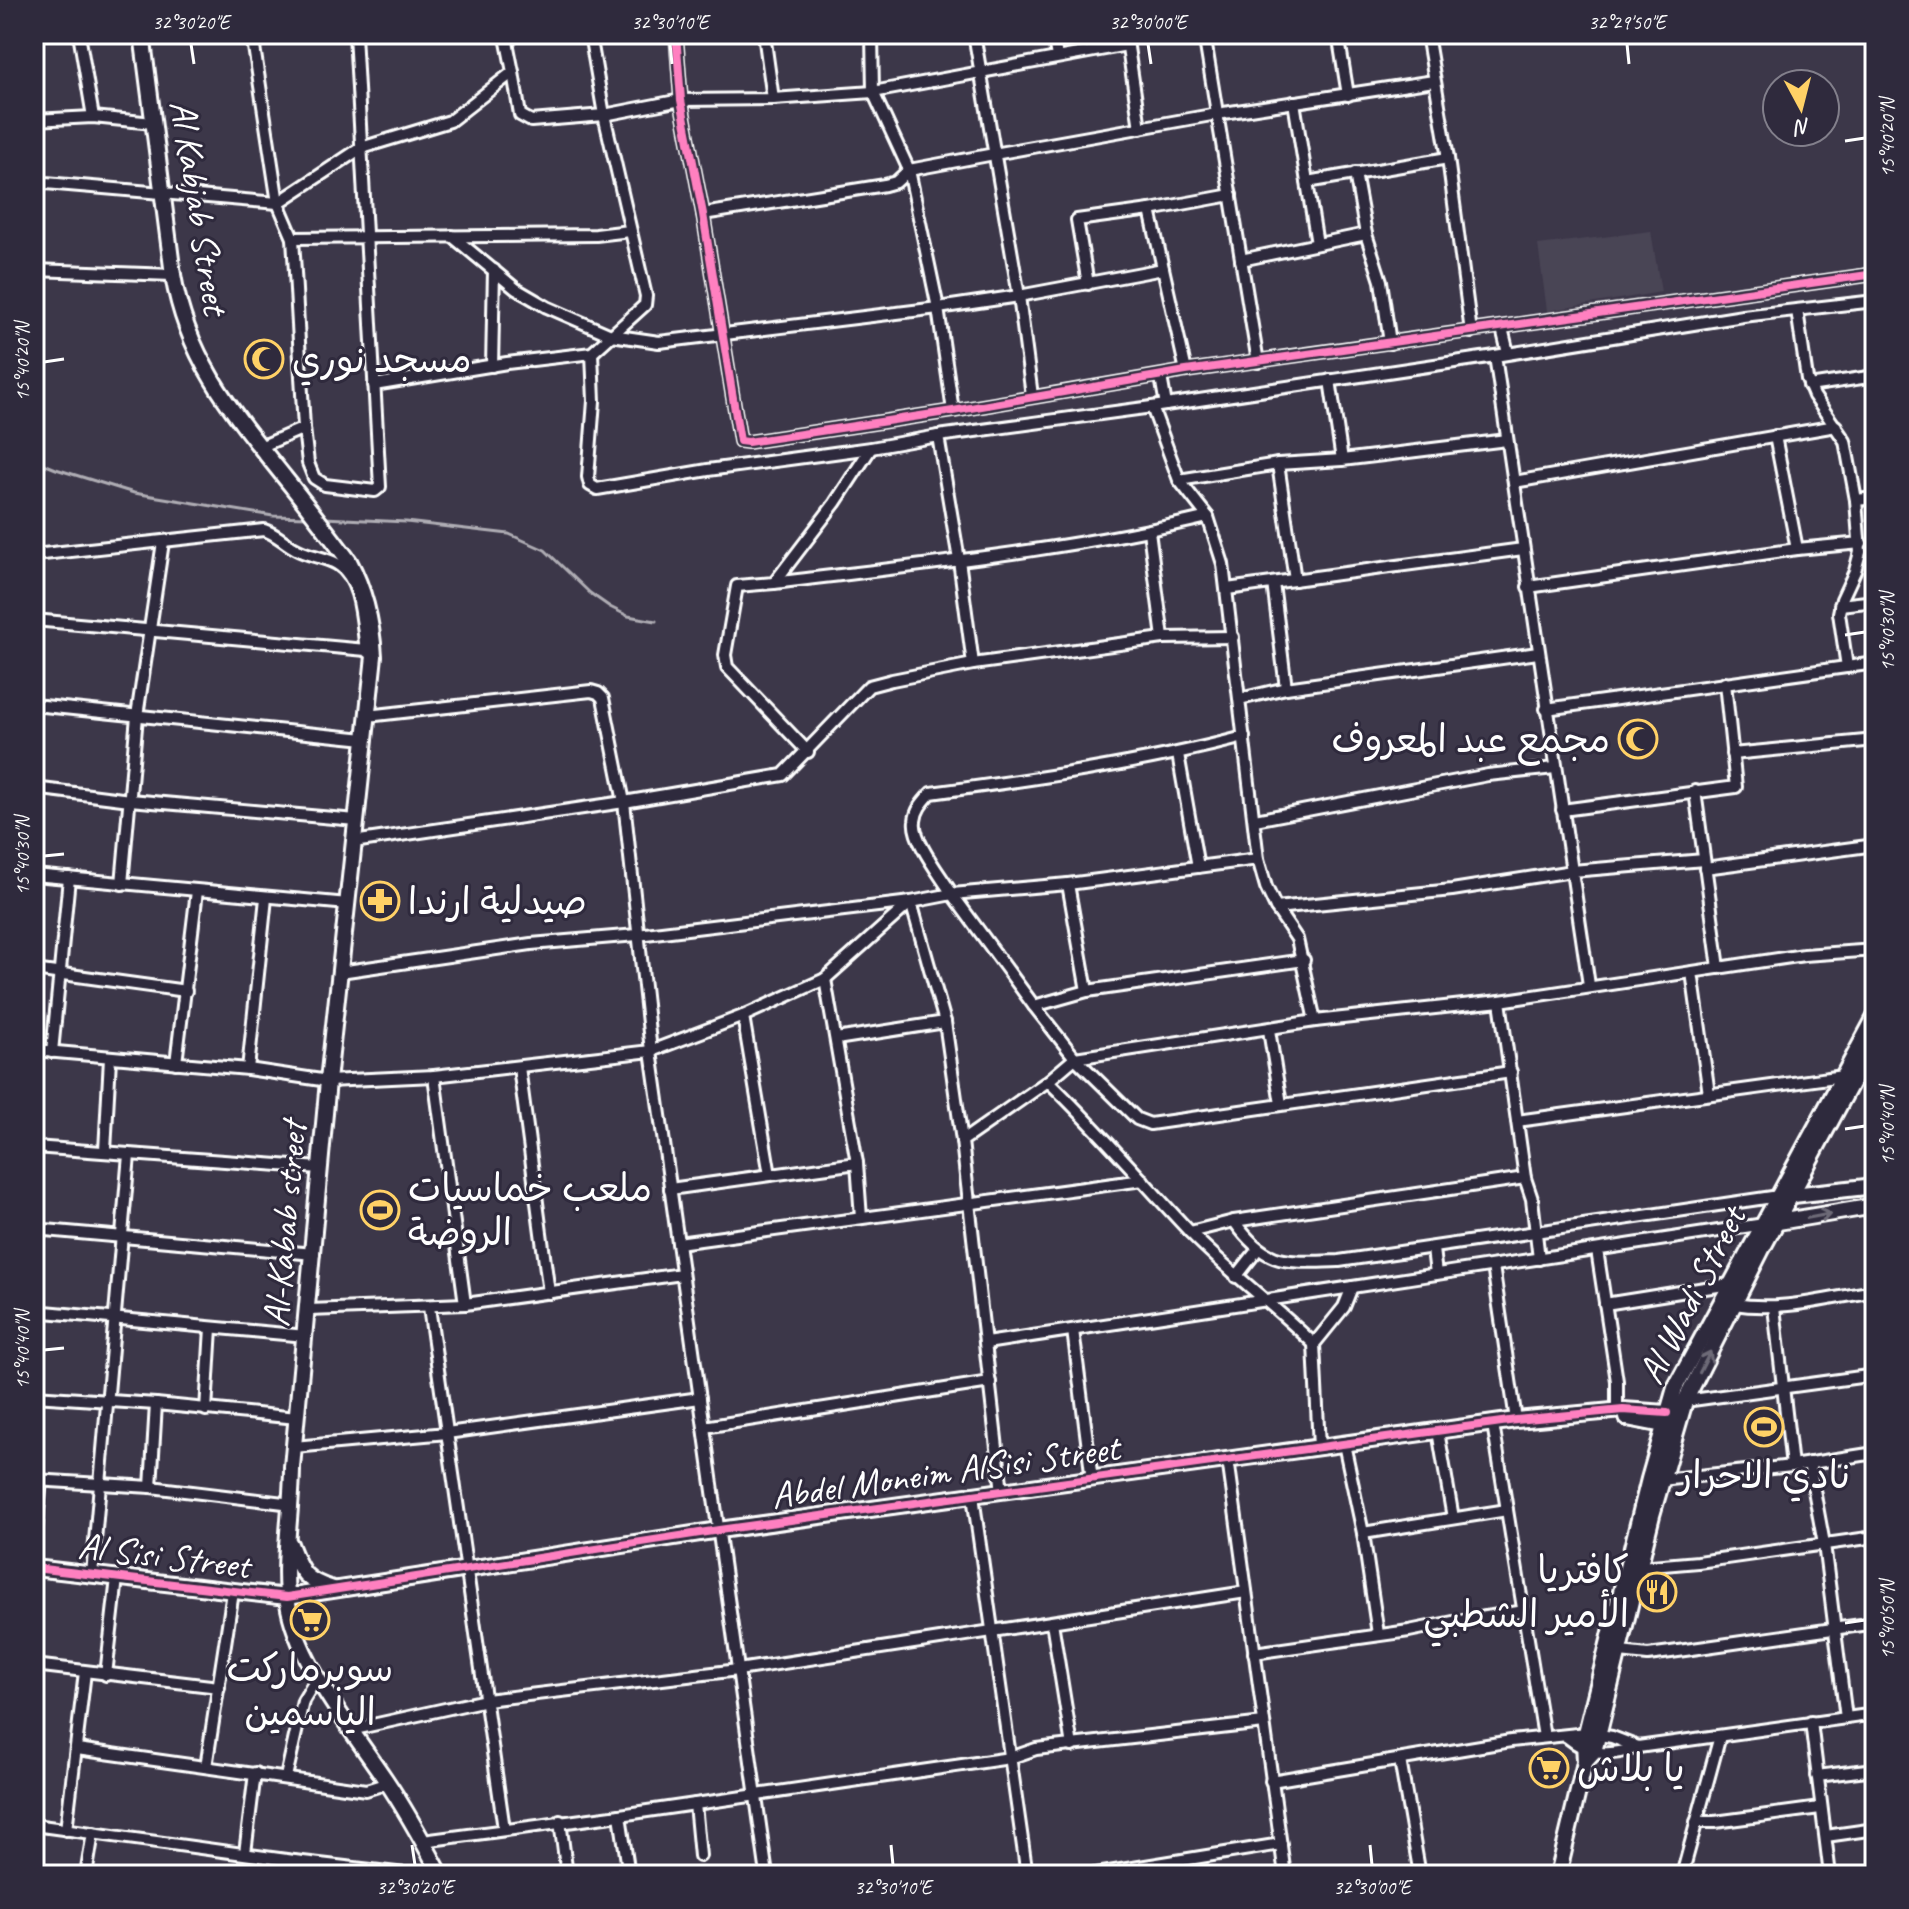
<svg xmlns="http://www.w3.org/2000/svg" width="1909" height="1909" font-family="Caveat,'Playpen Sans Arabic',sans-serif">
  <rect width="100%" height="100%" fill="#3c3749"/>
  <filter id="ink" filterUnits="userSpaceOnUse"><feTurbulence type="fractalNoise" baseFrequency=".0125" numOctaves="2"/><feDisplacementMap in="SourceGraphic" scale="16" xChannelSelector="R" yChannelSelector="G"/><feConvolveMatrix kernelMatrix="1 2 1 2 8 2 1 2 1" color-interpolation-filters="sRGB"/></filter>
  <g filter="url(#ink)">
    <polygon fill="#494455" points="1651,231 1661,292 1547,311 1538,245"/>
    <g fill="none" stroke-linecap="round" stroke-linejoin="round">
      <g stroke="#afadb4" stroke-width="3">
        <polyline points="34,460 56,469 134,493 273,516 308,517"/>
        <polyline points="324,518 406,522 509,534 545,550 590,593 610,607 628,616 656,621"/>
      </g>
      <g stroke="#fff" stroke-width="16">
        <g id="street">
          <polyline points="79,34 93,117"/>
          <polyline points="252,34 278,203 293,238 304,428 308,463 314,478 325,485 375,491 380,487 355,34"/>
          <polyline points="676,34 681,100 703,214 740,441 748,442 953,411 1186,371 1875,274"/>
          <polyline points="764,34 773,99"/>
          <polyline points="872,34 873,92 909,170 938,308 953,411"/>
          <polyline points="974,34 1019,296 1032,396"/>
          <polyline points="1053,34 1057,57"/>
          <polyline points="1126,34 1140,128"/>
          <polyline points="1204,34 1258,362"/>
          <polyline points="1338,34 1348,95"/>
          <polyline points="1427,34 1448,158 1471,332"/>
          <polyline points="513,72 520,115 531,121 604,115 681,100 773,99 873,92 1127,45"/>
          <polyline points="1294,102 1317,244"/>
          <polyline points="34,120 93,117 153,123"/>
          <polyline points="1355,173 1366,234 1381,281 1390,343"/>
          <polyline points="34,182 278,203 361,148 450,121 513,72 507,42 516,34"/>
          <polyline points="1307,182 1448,158"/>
          <polyline points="1150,210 1186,371"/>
          <polyline points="703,214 885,185 896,182 909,170 994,154 1217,114 1434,81"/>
          <polyline points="452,236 516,289 547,307 611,335 659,342 938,308 1019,296 1163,269"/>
          <polyline points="293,238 596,235 630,231"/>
          <polyline points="1241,260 1366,234"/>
          <polyline points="34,270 173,275"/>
          <polyline points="1088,284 1077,220 1150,210 1231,195"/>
          <polyline points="1797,310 1807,379 1814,396 1845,441 1856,500 1860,552 1855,571 1842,599 1839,613 1847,667"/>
          <polyline points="1502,328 1508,353"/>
          <polyline points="592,353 594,401 588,477 590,485 597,489 708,470 871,448 938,436 1152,407 1495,356 1743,316 1875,301"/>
          <polyline points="1495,356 1589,985"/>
          <polyline points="492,366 494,270"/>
          <polyline points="1161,377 1166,405"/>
          <polyline points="1330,380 1342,460"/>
          <polyline points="374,385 507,363 592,353 645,305 646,296 604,115 590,34"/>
          <polyline points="1809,386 1875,376"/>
          <polyline points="1152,407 1179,480 1208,517 1223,564 1258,859 1266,887 1276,908 1297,939 1315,1021"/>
          <polyline points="938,436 959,560 973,664"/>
          <polyline points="1775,436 1797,549"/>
          <polyline points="260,447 304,428"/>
          <polyline points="1278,464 1295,580"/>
          <polyline points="1179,480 1278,464 1342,460 1507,440"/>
          <polyline points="1514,482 1836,426"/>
          <polyline points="1856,500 1875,498"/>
          <polyline points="1149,531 1163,638"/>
          <path d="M34,555L264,530C277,534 284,543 296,549C308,556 325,557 337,564C362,579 362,624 366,650"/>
          <path d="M774,583C919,565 1066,551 1208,517"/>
          <polyline points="1273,583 1286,688"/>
          <polyline points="1528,587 1797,549 1861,543"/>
          <polyline points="1227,589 1523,549"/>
          <polyline points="1840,605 1875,601"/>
          <polyline points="34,620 366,650 370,653"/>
          <polyline points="1240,699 1286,688 1538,653"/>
          <polyline points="34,705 365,739"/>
          <polyline points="1546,709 1875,663"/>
          <polyline points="367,716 591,691 598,693 603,698 624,802 651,1051 767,1875"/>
          <polyline points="808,752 727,667 725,655 737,586 774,583 835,503 871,448"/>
          <polyline points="1178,754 1198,867"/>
          <polyline points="1732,754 1875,740"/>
          <polyline points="34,788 130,800 356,820"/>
          <polyline points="1695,791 1719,968"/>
          <polyline points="1562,810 1736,787 1725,683"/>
          <polyline points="1255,820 1488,775 1555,768"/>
          <polyline points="353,842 624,802 783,775 869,686 892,680 973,664 1163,638 1233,637"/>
          <polyline points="1705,868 1875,845"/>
          <polyline points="34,875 348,904"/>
          <polyline points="122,884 137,716 163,542"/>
          <polyline points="1068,884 1087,991"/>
          <polyline points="952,894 1034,1006 1075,1058 1137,1119 1150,1124 1511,1072"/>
          <polyline points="952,894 1068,884 1258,859"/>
          <polyline points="1276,908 1452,890 1572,871 1704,860"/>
          <polyline points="34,970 186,991"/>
          <polyline points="340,972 531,944 637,935 911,902 945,1022 962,1141"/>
          <polyline points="1692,972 1709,1094"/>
          <polyline points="825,979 857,1163 861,1218"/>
          <polyline points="1500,1001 1525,1178 1532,1199 1539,1259"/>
          <polyline points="1034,1006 1087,991 1304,960"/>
          <polyline points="743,1016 770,1175"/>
          <polyline points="1269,1030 1281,1104"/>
          <polyline points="836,1039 945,1022"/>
          <path d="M34,1050L248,1069L328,1081L434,1076L651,1051L743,1016L825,979L911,902L952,894C942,877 912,840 915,821C916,809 923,802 931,793C1036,779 1141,764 1244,737"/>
          <polyline points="52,1052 69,878"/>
          <polyline points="176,1063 197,891"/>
          <polyline points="519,1067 549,1293"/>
          <polyline points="248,1069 266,898"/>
          <polyline points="434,1076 465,1304"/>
          <path d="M1048,1081C1098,1129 1143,1182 1191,1233C1230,1273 1274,1305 1314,1344"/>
          <polyline points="1517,1121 1843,1076"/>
          <polyline points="34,1147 320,1168"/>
          <polyline points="105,1151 110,1058"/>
          <polyline points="670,1189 857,1163"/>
          <path d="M1234,1221C1267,1268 1287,1262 1339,1261L1779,1196"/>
          <polyline points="34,1229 314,1254"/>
          <polyline points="1190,1232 1234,1221 1525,1178"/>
          <polyline points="678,1243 1143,1180"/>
          <polyline points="1433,1249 1436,1274"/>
          <polyline points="1597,1250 1617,1381 1617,1405 1611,1413"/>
          <polyline points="1493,1266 1516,1420"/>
          <polyline points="1236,1277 1258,1249"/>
          <polyline points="1605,1304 1730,1284"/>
          <path d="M1734,1304C1780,1312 1829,1298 1875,1291"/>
          <polyline points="429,1307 504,1829"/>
          <polyline points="1774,1307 1792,1466"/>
          <polyline points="309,1310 465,1304 682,1274"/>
          <polyline points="34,1311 306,1336"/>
          <polyline points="1073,1330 1092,1480"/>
          <polyline points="986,1343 1764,1224"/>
          <polyline points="34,1396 156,1404 297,1418"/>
          <polyline points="1685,1401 1875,1375"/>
          <polyline points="206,1410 211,1328"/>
          <polyline points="1493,1424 1544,1737"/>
          <polyline points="704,1427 990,1382"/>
          <polyline points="1438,1431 1453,1518"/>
          <polyline points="1344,1444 1363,1533 1378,1634"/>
          <polyline points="294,1447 447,1433 700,1398"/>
          <polyline points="1319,1448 1314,1344 1344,1307 1352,1287"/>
          <polyline points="1228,1459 1285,1875"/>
          <polyline points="1809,1463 1824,1544 1846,1718"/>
          <polyline points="34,1480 151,1487 292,1504"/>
          <polyline points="1661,1480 1792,1466 1875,1453"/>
          <polyline points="151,1487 156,1404"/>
          <polyline points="1002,1492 962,1141 1048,1081 1075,1058 1315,1021 1500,1001 1804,955 1875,950"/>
          <polyline points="973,1496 1027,1875"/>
          <polyline points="1363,1533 1507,1510"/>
          <polyline points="34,1548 41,1481"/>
          <polyline points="1640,1567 1698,1562 1875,1537"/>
          <polyline points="92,1575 129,1155"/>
          <polyline points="1052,1622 1072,1746"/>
          <polyline points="1620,1652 1648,1655 1671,1652 1875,1623"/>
          <polyline points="1254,1653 1409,1631 1453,1622 1525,1611"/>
          <polyline points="34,1665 219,1687"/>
          <polyline points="106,1675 117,1578"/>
          <polyline points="1811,1722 1830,1875"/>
          <polyline points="350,1730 486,1700 738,1670 1246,1592"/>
          <path d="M1567,1737C1590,1756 1610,1757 1638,1747L1875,1714"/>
          <polyline points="77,1749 366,1790 388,1783"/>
          <polyline points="1400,1760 1420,1875"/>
          <polyline points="206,1767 233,1592"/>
          <polyline points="1817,1776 1875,1769"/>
          <polyline points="286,1777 303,1701 318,1676"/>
          <polyline points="1271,1781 1511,1741 1587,1733 1612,1737 1638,1747"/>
          <polyline points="695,1804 700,1856"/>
          <polyline points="620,1815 629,1875"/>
          <polyline points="560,1821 567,1875"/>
          <polyline points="1696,1822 1715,1822 1820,1808"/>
          <polyline points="34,1825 294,1861 414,1875"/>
          <polyline points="66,1830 85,1672"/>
          <polyline points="1826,1836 1875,1829"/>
          <polyline points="423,1841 620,1815 1010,1758 1036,1749 1264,1723"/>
          <polyline points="245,1853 255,1773"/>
          <polyline points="86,1875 93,1833"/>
          <polyline points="292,1875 294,1861"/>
          <polyline points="1090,1875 1281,1844"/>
          <polyline points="1682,1875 1720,1736"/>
        </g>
      </g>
      <g stroke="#fff" stroke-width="20">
        <g id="secondary">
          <path d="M142,34L173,275C187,359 233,413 285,478C307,505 328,533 349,561C365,591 372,622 374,656L328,1081L292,1467C292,1512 281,1567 289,1609C301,1667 352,1730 385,1779C406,1810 424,1843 441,1875"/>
          <polyline points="1784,1196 1875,1186"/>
          <polyline points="1772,1223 1875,1206"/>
          <polyline points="1627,1418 1663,1425"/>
          <path d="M290,1544C301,1572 303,1580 333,1589"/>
          <polyline points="34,1568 287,1597 719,1530 1516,1420 1623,1410 1667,1413"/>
          <polyline points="1585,1762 1594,1752 1652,1515 1685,1401 1761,1251 1875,1039"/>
          <polyline points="1558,1875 1585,1762 1584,1741 1649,1479 1675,1388 1875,1017"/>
        </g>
      </g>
      <use href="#street" stroke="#2f2a3d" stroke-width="10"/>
      <use href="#secondary" stroke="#2f2a3d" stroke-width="14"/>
      <g stroke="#2f2a3d" stroke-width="13">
        <g id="cycleway">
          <polyline points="676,34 681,100 703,214 740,441 748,442 953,411 1186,371 1875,274"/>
          <polyline points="34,1568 287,1597 719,1530 1516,1420 1623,1410 1667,1413"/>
        </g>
      </g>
      <use href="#cycleway" stroke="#ff80c0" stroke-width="8"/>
    </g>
    <defs><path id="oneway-shaft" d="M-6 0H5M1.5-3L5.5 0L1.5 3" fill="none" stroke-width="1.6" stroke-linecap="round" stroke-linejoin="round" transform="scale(2)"/></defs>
    <g stroke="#6d6a77">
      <use href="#oneway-shaft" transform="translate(1819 1216) rotate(-11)"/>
      <use href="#oneway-shaft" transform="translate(1705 1362) rotate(-63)"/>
    </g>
  </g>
  <path fill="none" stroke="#fff" stroke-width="3" d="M191,44L194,64M670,44L672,64M1148,44L1151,64M1627,44L1629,64M1845,141L1865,138M44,362L64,359M1845,635L1865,632M44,856L64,854M1845,1129L1865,1126M44,1350L64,1348M1845,1623L1865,1620M412,1845L415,1865M891,1845L893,1865M1370,1845L1372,1865"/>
  <defs>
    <g id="mosque-ring" transform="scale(2)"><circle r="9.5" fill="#2f2a3d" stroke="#ffd166" stroke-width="1.5"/><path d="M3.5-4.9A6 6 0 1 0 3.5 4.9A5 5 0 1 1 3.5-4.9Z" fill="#ffd166"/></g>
    <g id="pharmacy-ring" transform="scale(2)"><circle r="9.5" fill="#2f2a3d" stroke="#ffd166" stroke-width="1.5"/><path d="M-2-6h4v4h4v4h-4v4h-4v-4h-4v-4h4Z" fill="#ffd166"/></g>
    <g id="stadium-ring" transform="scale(2)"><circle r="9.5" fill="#2f2a3d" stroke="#ffd166" stroke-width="1.5"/><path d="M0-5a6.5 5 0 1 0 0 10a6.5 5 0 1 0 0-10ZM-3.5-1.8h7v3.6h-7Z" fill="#ffd166"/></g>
    <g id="restaurant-ring" transform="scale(2)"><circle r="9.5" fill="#2f2a3d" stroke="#ffd166" stroke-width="1.5"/><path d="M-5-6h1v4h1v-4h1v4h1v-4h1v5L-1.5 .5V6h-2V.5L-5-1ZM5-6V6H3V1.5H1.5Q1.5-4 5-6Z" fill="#ffd166"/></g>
    <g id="supermarket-ring" transform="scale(2)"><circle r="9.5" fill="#2f2a3d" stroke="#ffd166" stroke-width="1.5"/><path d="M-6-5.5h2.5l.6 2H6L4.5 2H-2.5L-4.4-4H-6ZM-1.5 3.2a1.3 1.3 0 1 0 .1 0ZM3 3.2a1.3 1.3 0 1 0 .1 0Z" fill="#ffd166"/></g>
  </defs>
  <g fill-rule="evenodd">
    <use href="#mosque-ring" x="264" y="359"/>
    <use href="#mosque-ring" x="1638" y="739"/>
    <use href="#pharmacy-ring" x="380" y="901"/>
    <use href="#stadium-ring" x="380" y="1210"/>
    <use href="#stadium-ring" x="1764" y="1427"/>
    <use href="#restaurant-ring" x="1657" y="1592"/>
    <use href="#supermarket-ring" x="310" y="1620"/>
    <use href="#supermarket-ring" x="1549" y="1768"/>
  </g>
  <g text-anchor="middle" stroke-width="6" stroke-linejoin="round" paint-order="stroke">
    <g font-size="38" fill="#fff" stroke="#2f2a3d">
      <text transform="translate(200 207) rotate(81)" y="13">Al Kabjab Street</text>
      <text transform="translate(284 1224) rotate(-85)" y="13">Al-Kabab street</text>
      <text transform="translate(1691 1295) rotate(-63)" y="13">Al Wadi Street</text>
      <text transform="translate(945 1471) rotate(-8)" y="13">Abdel Moneim AlSisi Street</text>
      <text transform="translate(164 1555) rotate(7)" y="13">Al Sisi Street</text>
    </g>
    <g font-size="38" fill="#fff" stroke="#2f2a3d" text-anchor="start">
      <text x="292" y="372">مسجد نوري</text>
      <text x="1610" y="752" text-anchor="end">مجمع عبد المعروف</text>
      <text x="408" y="914">صيدلية ارندا</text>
      <text x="408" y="1201">ملعب خماسيات<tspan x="408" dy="44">الروضة</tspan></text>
      <text x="1764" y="1488" text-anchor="middle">نادي الاحرار</text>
      <text x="1629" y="1583" text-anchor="end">كافتريا<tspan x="1629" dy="44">الأمير الشطبي</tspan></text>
      <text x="310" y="1681" text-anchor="middle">سوبرماركت<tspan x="310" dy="44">الياسمين</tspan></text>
      <text x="1577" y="1781">يا بلاش</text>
    </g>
  </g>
  <rect width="1909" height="1909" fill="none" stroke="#2f2a3d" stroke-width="88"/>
  <g transform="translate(1801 108) rotate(173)"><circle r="38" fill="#2f2a3d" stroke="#827f8b" stroke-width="2"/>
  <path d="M0-6L14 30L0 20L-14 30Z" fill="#ffd166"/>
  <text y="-12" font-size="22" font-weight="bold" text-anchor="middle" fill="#ffffff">N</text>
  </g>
  <rect x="44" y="44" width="1821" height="1821" fill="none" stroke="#fff" stroke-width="3"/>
  <g font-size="20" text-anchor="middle" fill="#fff">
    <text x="191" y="29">32°30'20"E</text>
    <text x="670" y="29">32°30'10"E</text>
    <text x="1148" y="29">32°30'00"E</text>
    <text x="1627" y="29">32°29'50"E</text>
    <text transform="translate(1887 138) rotate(-90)" y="7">15°40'20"N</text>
    <text transform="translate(22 362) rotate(-90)" y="7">15°40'20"N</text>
    <text transform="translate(1887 632) rotate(-90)" y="7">15°40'30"N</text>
    <text transform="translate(22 856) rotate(-90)" y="7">15°40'30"N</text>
    <text transform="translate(1887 1126) rotate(-90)" y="7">15°40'40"N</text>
    <text transform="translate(22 1350) rotate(-90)" y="7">15°40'40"N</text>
    <text transform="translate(1887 1620) rotate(-90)" y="7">15°40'50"N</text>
    <text x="415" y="1894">32°30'20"E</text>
    <text x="893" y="1894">32°30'10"E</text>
    <text x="1372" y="1894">32°30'00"E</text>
  </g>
</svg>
